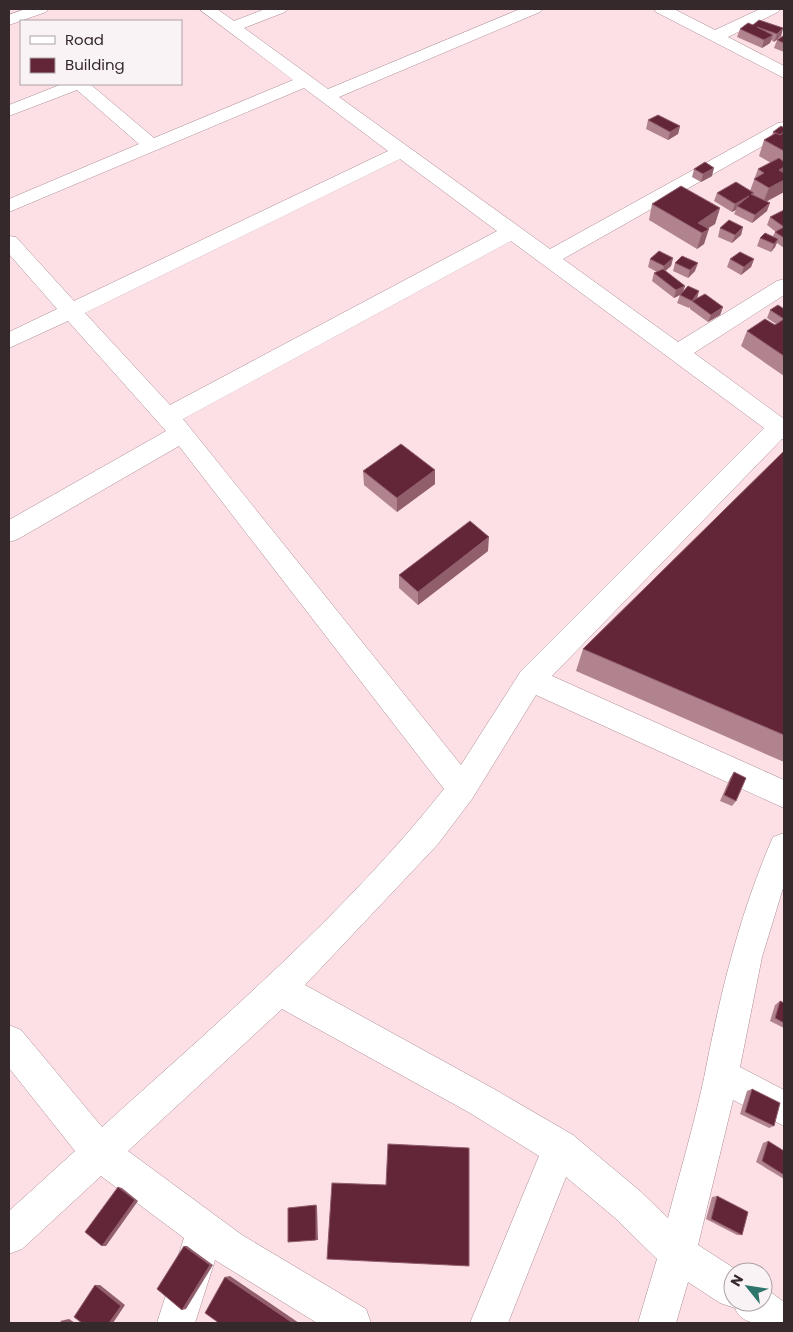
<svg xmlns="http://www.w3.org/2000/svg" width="793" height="1332" font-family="Poppins,sans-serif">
  <rect width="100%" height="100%" fill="#fce0e6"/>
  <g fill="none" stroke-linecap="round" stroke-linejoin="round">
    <g stroke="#ac8c93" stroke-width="1">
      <g id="minor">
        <polygon points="25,9 48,9 46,12 9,25 9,15"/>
        <path d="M199,9H217L234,21L265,9H287L285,12L244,28L328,89L520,9H542L540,12L339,97L550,249L778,123L784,122V134L563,259L678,342L777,281L784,279V295L694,353L784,419V440L782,439L552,676L784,780V808L536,695L472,799L438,844L305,985L494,1089L573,1135L640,1191L668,1218C680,1172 694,1125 704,1078C720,995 739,915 773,837L784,833V885L762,957L740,1067L784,1090V1126L733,1100L698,1245L740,1272H733V1302H763L765,1288L784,1302V1323C766,1323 743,1328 735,1308L720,1303L688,1282L676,1323H638L657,1259L614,1217L566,1177L508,1323H470L539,1156L470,1113L282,1009L128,1151L242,1235L366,1309L371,1323H317L215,1260L195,1323H157L184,1238L101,1176L22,1249L9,1254V1211L75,1151L9,1068V1025L21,1030L102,1127C220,1020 344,915 444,789L179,446L18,539L9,542V520L166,431L68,321L9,348V332L57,309L9,254V236L16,237L74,301L388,151L304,88L9,212V199L139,144L77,90L9,116V105L62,84H90L154,138L293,80ZM400,159L497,231L170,405L85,313ZM511,241L764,428L521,671L461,765L183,419Z"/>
        <polygon points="654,9 674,9 715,30 760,9 780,9 778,12 728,37 784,66 784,78 656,12"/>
      </g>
    </g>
    <use href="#minor" fill="#fff" fill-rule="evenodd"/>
  </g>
  <g fill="#b0838f">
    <polygon points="753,25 783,28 781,36 774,42 771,40 770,43 762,48 737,37 740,29"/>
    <polygon points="784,36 784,52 774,48 777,40"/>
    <polygon points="648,120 680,126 678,134 668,140 646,129"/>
    <polygon points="784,128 784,192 766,202 767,211 752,223 734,214 736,210 732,212 714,201 717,193 750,191 758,169 771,163 759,156 764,140 772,136 773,132"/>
    <polygon points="694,169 712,176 701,182 692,177"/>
    <polygon points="652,204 720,208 715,224 708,228 704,244 697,249 649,220"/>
    <polygon points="784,210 784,248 777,243 775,247 771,252 757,246 760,238 773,236 775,232 776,232 767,225 770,217"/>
    <polygon points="743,227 741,235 732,243 718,237 720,228"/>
    <polygon points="673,258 671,266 665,271 685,286 683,291 697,299 723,307 720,315 708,322 690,309 690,307 689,308 677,303 680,295 674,298 652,281 654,273 657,272 648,267 650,259"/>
    <polygon points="730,259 754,259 751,267 741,275 727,267"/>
    <polygon points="675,263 695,271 688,278 673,271"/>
    <polygon points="784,309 784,376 741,346 747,331 776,324 767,318 770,310"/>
    <polygon points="784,451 784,762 576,671 583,649"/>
    <polygon points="435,470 435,484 397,512 364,485 363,471"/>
    <polygon points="488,551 418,605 399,588 399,575"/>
    <polygon points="734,772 736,801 732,806 720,801 730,778"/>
    <polygon points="780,1001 784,1003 784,1028 770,1021 775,1005"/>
    <polygon points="752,1089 774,1126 769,1128 740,1114 747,1091"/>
    <polygon points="768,1141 784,1151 784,1179 756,1162 763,1143"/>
    <polygon points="717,1196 742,1235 737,1235 706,1219 712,1197"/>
  </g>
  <g fill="#915e6c">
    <polygon points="783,28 781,36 774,42 777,34"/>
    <polygon points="773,35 770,43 762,48 764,40"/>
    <polygon points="680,126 678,134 668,140 670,132"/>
    <polygon points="784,167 784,192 763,203 769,188 779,170"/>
    <polygon points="714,168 712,176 701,182 703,174"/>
    <polygon points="749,196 737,206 736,210 732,212 735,204"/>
    <polygon points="770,203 767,211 752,223 755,215"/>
    <polygon points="720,208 715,224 701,233 698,223"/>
    <polygon points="743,227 741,235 732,243 735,235"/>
    <polygon points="709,229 704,244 697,249 702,233"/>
    <polygon points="778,239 775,247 771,252 774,244"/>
    <polygon points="673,258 671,266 662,274 664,266"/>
    <polygon points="754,259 751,267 741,275 744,267"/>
    <polygon points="698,263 695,271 688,278 690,270"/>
    <polygon points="685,286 682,294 674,298 676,290"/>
    <polygon points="699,291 697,299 692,301 689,308 692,301"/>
    <polygon points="723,307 720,315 708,322 711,315"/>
    <polygon points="435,470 435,484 397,512 397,498"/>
    <polygon points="489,537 488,551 418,605 418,592"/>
    <polygon points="118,1187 122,1188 138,1201 106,1246 102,1246"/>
    <polygon points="316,1205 317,1206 318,1240 316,1240"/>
    <polygon points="184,1246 187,1246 213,1265 186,1309 182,1310"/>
    <polygon points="230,1276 299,1323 293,1323 225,1277"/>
    <polygon points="95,1285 100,1285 125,1305 113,1323 109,1323"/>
    <polygon points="69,1319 75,1323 63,1323 60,1321"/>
  </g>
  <g fill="#632638" stroke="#915e6c">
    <polygon points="759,20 783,28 777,34 757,27 773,35 764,40 740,29 748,23 753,25"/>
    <polygon points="783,36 784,36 784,43 777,40"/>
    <polygon points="658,115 680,126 670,132 648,120"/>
    <polygon points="781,126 784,128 784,132 780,135 773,132"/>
    <polygon points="784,132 784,151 764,140 776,133 780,135"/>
    <polygon points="779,158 784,162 784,167 779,170 784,173 784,180 769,188 754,179 764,173 758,169"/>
    <polygon points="705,162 714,168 703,174 694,169"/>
    <polygon points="736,182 754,193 751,194 770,203 755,215 737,206 749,196 735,204 717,193"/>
    <polygon points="681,186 720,208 698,223 709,229 702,233 652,204"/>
    <polygon points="784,210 784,214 784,213 784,238 775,232 784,227 770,217"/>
    <polygon points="729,220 743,227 735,235 720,228"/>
    <polygon points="765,233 778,239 774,244 760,238"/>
    <polygon points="659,251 673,258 664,266 650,259"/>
    <polygon points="740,252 754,259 744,267 730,259"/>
    <polygon points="682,256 698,263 690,270 675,263"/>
    <polygon points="663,269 685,286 676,290 654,273"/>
    <polygon points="688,286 699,291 692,301 680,295"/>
    <polygon points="705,294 723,307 711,315 692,301"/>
    <polygon points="778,305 784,309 784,319 770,310"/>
    <polygon points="765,319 775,325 784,319 784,356 747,331"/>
    <polygon points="401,444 435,470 397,498 363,471"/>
    <polygon points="784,451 784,735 583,649"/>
    <polygon points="470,521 489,537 418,592 399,575"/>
    <polygon points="734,772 746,778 736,801 724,795"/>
    <polygon points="780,1001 784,1003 784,1023 775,1018"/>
    <polygon points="752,1089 780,1103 774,1126 745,1112"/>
    <polygon points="768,1141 784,1151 784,1175 762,1161"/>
    <polygon points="388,1144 469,1148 469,1266 327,1259 332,1183 386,1185"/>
    <polygon points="118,1187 135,1200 102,1246 85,1232"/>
    <polygon points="717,1196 748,1212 742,1235 711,1219"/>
    <polygon points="316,1205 316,1240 288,1242 288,1208"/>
    <polygon points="184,1246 210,1265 182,1310 157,1289"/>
    <polygon points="225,1277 293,1323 219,1323 205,1313"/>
    <polygon points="95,1285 121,1306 109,1323 82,1323 74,1317"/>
  </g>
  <rect width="793" height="1332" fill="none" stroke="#36292c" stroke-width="20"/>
  <rect x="20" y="20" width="162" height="65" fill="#faf3f5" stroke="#aca2a5"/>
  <rect x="30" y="36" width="25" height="8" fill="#ffffff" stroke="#aca2a5"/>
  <text x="65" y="45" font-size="15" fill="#36292c">Road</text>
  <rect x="30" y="58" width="25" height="15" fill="#632638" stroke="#aca2a5"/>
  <text x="65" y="70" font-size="15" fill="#36292c">Building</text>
  <g transform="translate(748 1287) rotate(300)"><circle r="24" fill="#faf3f5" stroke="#aca2a5"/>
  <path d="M0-4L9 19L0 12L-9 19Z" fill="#2e756c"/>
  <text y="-8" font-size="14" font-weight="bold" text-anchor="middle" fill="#36292c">N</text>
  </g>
</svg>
